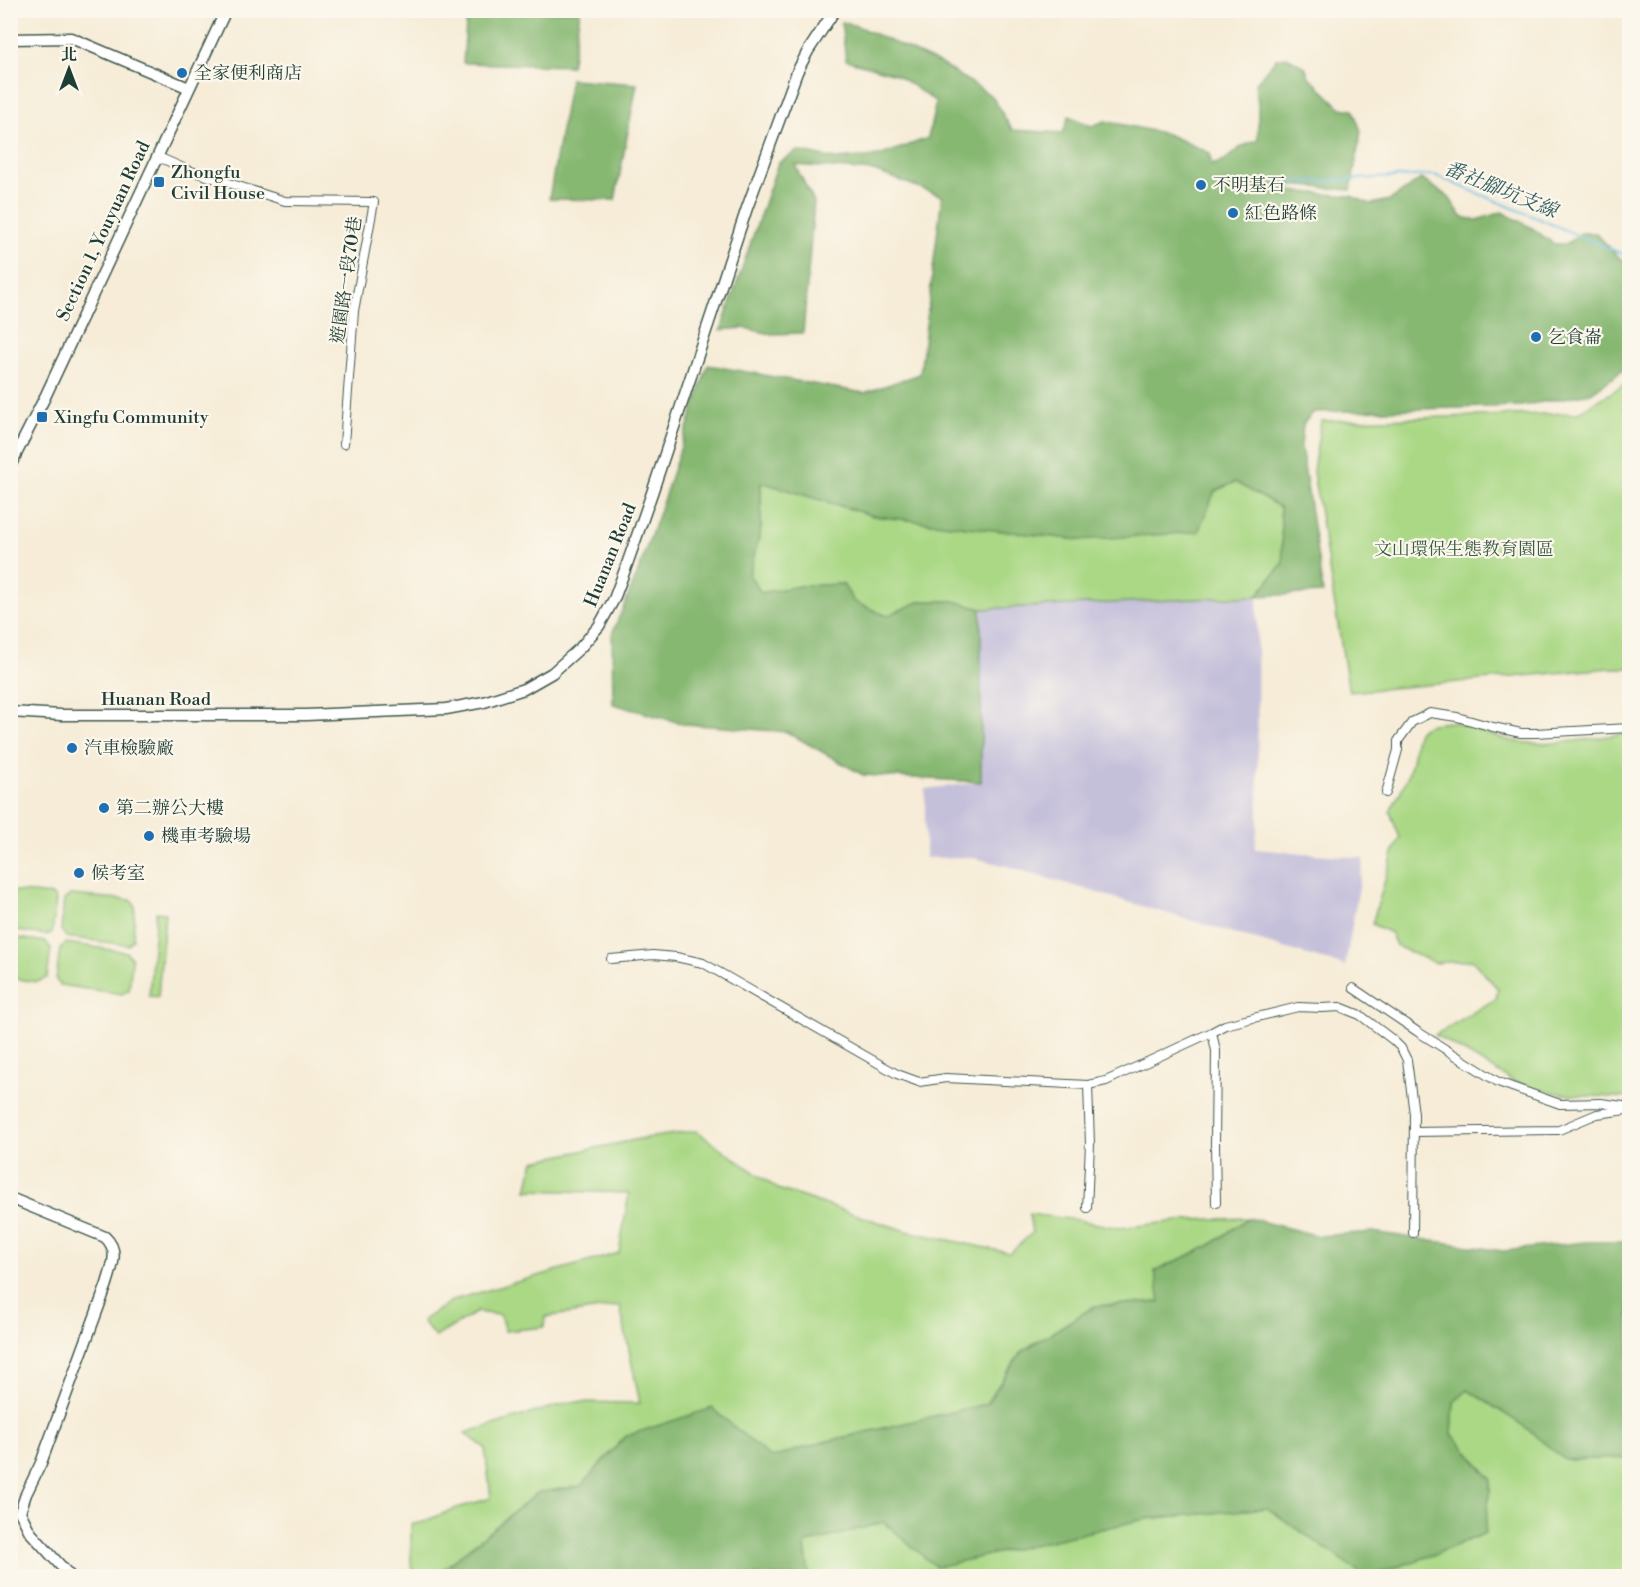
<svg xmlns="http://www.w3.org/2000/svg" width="1640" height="1587" font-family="'Libre Bodoni','Noto Serif TC',serif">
  <rect width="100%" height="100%" fill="#fbf7ec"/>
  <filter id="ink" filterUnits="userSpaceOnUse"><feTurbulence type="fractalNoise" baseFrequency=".0167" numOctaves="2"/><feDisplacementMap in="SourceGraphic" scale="12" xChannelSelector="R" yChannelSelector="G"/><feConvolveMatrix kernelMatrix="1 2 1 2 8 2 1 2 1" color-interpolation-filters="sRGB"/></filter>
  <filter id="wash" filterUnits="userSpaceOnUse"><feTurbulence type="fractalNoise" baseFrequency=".008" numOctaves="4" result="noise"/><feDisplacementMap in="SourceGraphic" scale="24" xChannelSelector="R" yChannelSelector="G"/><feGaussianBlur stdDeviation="1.35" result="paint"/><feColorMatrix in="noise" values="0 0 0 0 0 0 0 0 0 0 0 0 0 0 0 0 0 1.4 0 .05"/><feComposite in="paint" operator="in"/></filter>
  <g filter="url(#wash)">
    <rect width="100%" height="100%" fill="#f6ecd7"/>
    <polygon fill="#c5c0da" points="1257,596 1258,820 1255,849 1364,858 1345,966 1007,866 970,857 925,858 925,789 981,782 981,609"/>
    <g fill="#aad885" stroke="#648a5c" stroke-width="1.5">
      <polygon points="1629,382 1629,668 1610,668 1349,692 1313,471 1321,421 1577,413"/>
      <polygon points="761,482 874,516 1080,540 1215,491 1235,482 1280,507 1283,563 1257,596 981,609 954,601 921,601 887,616 854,602 842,584 800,586 761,593 749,575 761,529"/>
      <path d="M1455,722C1474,729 1493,737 1513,741C1551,748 1592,738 1629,733V1098C1587,1095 1557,1098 1515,1082L1435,1035L1496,999L1498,989L1472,960L1435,963L1396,946L1391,933L1372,924L1394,850L1400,838L1390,812C1396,799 1405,786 1409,772C1421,735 1404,723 1455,722Z"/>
      <polygon points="11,891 52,895 56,900 52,933 46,935 11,930"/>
      <polygon points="70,895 131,900 135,906 133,939 128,945 66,937 61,930 64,900"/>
      <polygon points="156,912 165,913 158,997 149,996"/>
      <polygon points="11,937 46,942 51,949 47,978 37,982 11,978"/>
      <polygon points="66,943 126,952 132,959 129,990 122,994 60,985 56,980 60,949"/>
      <polygon points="696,1131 778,1189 906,1231 1010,1253 1032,1233 1029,1214 1078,1220 1119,1228 1187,1220 1248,1218 1209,1246 1155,1271 1161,1302 1095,1306 1022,1351 986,1404 824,1442 771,1458 626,1436 581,1486 537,1493 435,1576 413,1576 411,1562 411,1524 421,1523 454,1509 491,1498 485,1448 465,1433 570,1402 640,1403 620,1306 545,1317 544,1327 505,1331 500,1315 477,1312 435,1337 422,1321 453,1300 619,1253 629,1193 527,1190 534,1161 639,1139"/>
      <polygon points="1468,1390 1521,1424 1565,1460 1629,1458 1629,1576 1371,1576 1438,1553 1485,1533 1491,1478 1452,1434 1454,1402"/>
      <polygon points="1267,1508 1365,1576 809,1576 804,1544 884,1522 936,1567 1145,1519"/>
    </g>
    <g fill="#87b872" stroke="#537a53" stroke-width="1.5">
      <polygon points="467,11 580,11 571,66 463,63"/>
      <polygon points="841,22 857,26 941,64 992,96 1012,130 1063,133 1069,116 1091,126 1105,121 1167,134 1210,153 1211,165 1222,162 1241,147 1258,140 1258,103 1255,84 1276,59 1287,57 1305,67 1309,77 1341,108 1353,110 1361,131 1351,190 1289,185 1289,191 1351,196 1371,204 1390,200 1421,179 1448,196 1462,217 1477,220 1502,212 1532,228 1554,244 1566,244 1581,233 1596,233 1618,257 1629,263 1629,366 1591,393 1521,406 1314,412 1303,424 1301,446 1323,593 1257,596 1283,563 1280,507 1235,482 1215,491 1198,532 1080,540 874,516 761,482 761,529 749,575 761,593 800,586 843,584 854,602 887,616 921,601 954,601 981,609 981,782 863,775 787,732 684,724 613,704 612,634 637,575 664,498 708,365 864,393 920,374 942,196 874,171 795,165 814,202 803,333 771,334 744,328 721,330 778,163 797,151 836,159 879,156 928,138 936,102 895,74 846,60"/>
      <polygon points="570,79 637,84 615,200 549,199"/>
      <polygon points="1248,1218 1319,1236 1372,1232 1503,1251 1586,1242 1629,1242 1629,1458 1565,1460 1521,1424 1468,1390 1454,1402 1452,1434 1491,1479 1485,1533 1438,1553 1371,1576 1365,1576 1267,1508 1145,1519 936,1567 884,1522 805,1544 809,1576 435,1576 537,1493 581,1486 626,1436 712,1408 771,1458 824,1442 986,1404 1022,1351 1095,1306 1160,1302 1155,1271 1209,1246"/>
    </g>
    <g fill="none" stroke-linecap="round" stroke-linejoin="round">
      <polyline stroke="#6dbce8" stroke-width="2" points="1285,183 1434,175 1630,257"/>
    </g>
  </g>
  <g filter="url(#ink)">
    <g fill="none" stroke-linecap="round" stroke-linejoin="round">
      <g stroke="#3f574c" stroke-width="10">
        <g id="minor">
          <polyline points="155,161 163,159 188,170 285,201 374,202 354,311 344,444"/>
          <polyline points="1386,793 1398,750 1398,741 1412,722 1430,713 1457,717 1493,727 1521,733 1535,733 1630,728"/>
          <polyline points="611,959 653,955 676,957 703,963 897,1074 919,1082 946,1078 1088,1085 1106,1081 1212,1032 1225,1025 1298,1007 1322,1008 1340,1007 1360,1015 1393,1040 1401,1048 1407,1060 1414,1114 1413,1233"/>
          <polyline points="1353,988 1418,1032 1498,1082 1560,1104 1601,1103 1630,1107"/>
          <polyline points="1212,1032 1216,1051 1215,1143 1216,1203"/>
          <polyline points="1415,1132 1559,1130 1597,1114 1626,1110"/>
          <polyline points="1087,1208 1090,1144 1088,1085"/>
        </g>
      </g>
      <g stroke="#3f574c" stroke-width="13">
        <g id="tertiary">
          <polyline points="10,39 71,38 189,88"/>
          <polyline points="10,466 45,397 226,10"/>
          <polyline points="10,712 61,715 306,715 446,709 484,702 524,689 552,673 580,648 599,626 614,599 626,567 652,493 747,208 797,72 808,51 835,10"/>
          <path d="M10,1198L105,1237C120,1251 112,1266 107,1284L41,1463L26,1494L20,1512L30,1532L70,1576"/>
        </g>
      </g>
      <use href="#minor" stroke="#fff" stroke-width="8"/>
      <use href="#tertiary" stroke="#fff" stroke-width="10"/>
    </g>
  </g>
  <g fill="#1f6fb2" stroke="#fbf7ec" stroke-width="2">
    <circle cx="182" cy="73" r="6"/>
    <rect x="153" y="176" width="12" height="12" rx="3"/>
    <circle cx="1201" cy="185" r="6"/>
    <circle cx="1233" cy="213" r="6"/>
    <circle cx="1536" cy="337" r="6"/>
    <rect x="36" y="411" width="12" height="12" rx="3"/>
    <circle cx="72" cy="748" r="6"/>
    <circle cx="104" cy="808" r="6"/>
    <circle cx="149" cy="836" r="6"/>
    <circle cx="79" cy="873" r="6"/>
  </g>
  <g text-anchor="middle" stroke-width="4.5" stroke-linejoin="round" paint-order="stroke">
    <g font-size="18" fill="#1f3d34" stroke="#fbf7ec" text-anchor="start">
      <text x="194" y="79">全家便利商店</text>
      <text x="171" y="178">Zhongfu<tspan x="171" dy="21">Civil House</tspan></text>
      <text x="1213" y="191">不明基石</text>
      <text x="1245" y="219">紅色路條</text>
      <text x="1548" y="343">乞食崙</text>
      <text x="54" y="423">Xingfu Community</text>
      <text x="84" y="754">汽車檢驗廠</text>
      <text x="116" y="814">第二辦公大樓</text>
      <text x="161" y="842">機車考驗場</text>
      <text x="91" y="879">候考室</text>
    </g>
    <g font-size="18" fill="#1f3d34" stroke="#fbf7ec">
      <text transform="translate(103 231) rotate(-65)" y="6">Section 1, Youyuan Road</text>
      <text transform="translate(346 280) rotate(-82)" y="6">遊園路一段70巷</text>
      <text transform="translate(610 555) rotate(-68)" y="6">Huanan Road</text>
      <text x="156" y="705">Huanan Road</text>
    </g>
    <g font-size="18" fill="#3b5c44" stroke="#fbf7ec">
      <text x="1464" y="555">文山環保生態教育園區</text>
    </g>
    <g font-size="20" font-style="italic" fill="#325d61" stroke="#fbf7ec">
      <text transform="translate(1501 189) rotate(22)" y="7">番社腳坑支線</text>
    </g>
  </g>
  <rect width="1640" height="1587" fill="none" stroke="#fbf7ec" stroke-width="36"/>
  <g transform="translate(69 69)" stroke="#fbf7ec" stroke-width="4.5" paint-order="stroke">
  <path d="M0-4.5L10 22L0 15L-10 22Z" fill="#1f3d34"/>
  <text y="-9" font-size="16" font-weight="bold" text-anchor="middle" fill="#1f3d34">北</text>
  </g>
</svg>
